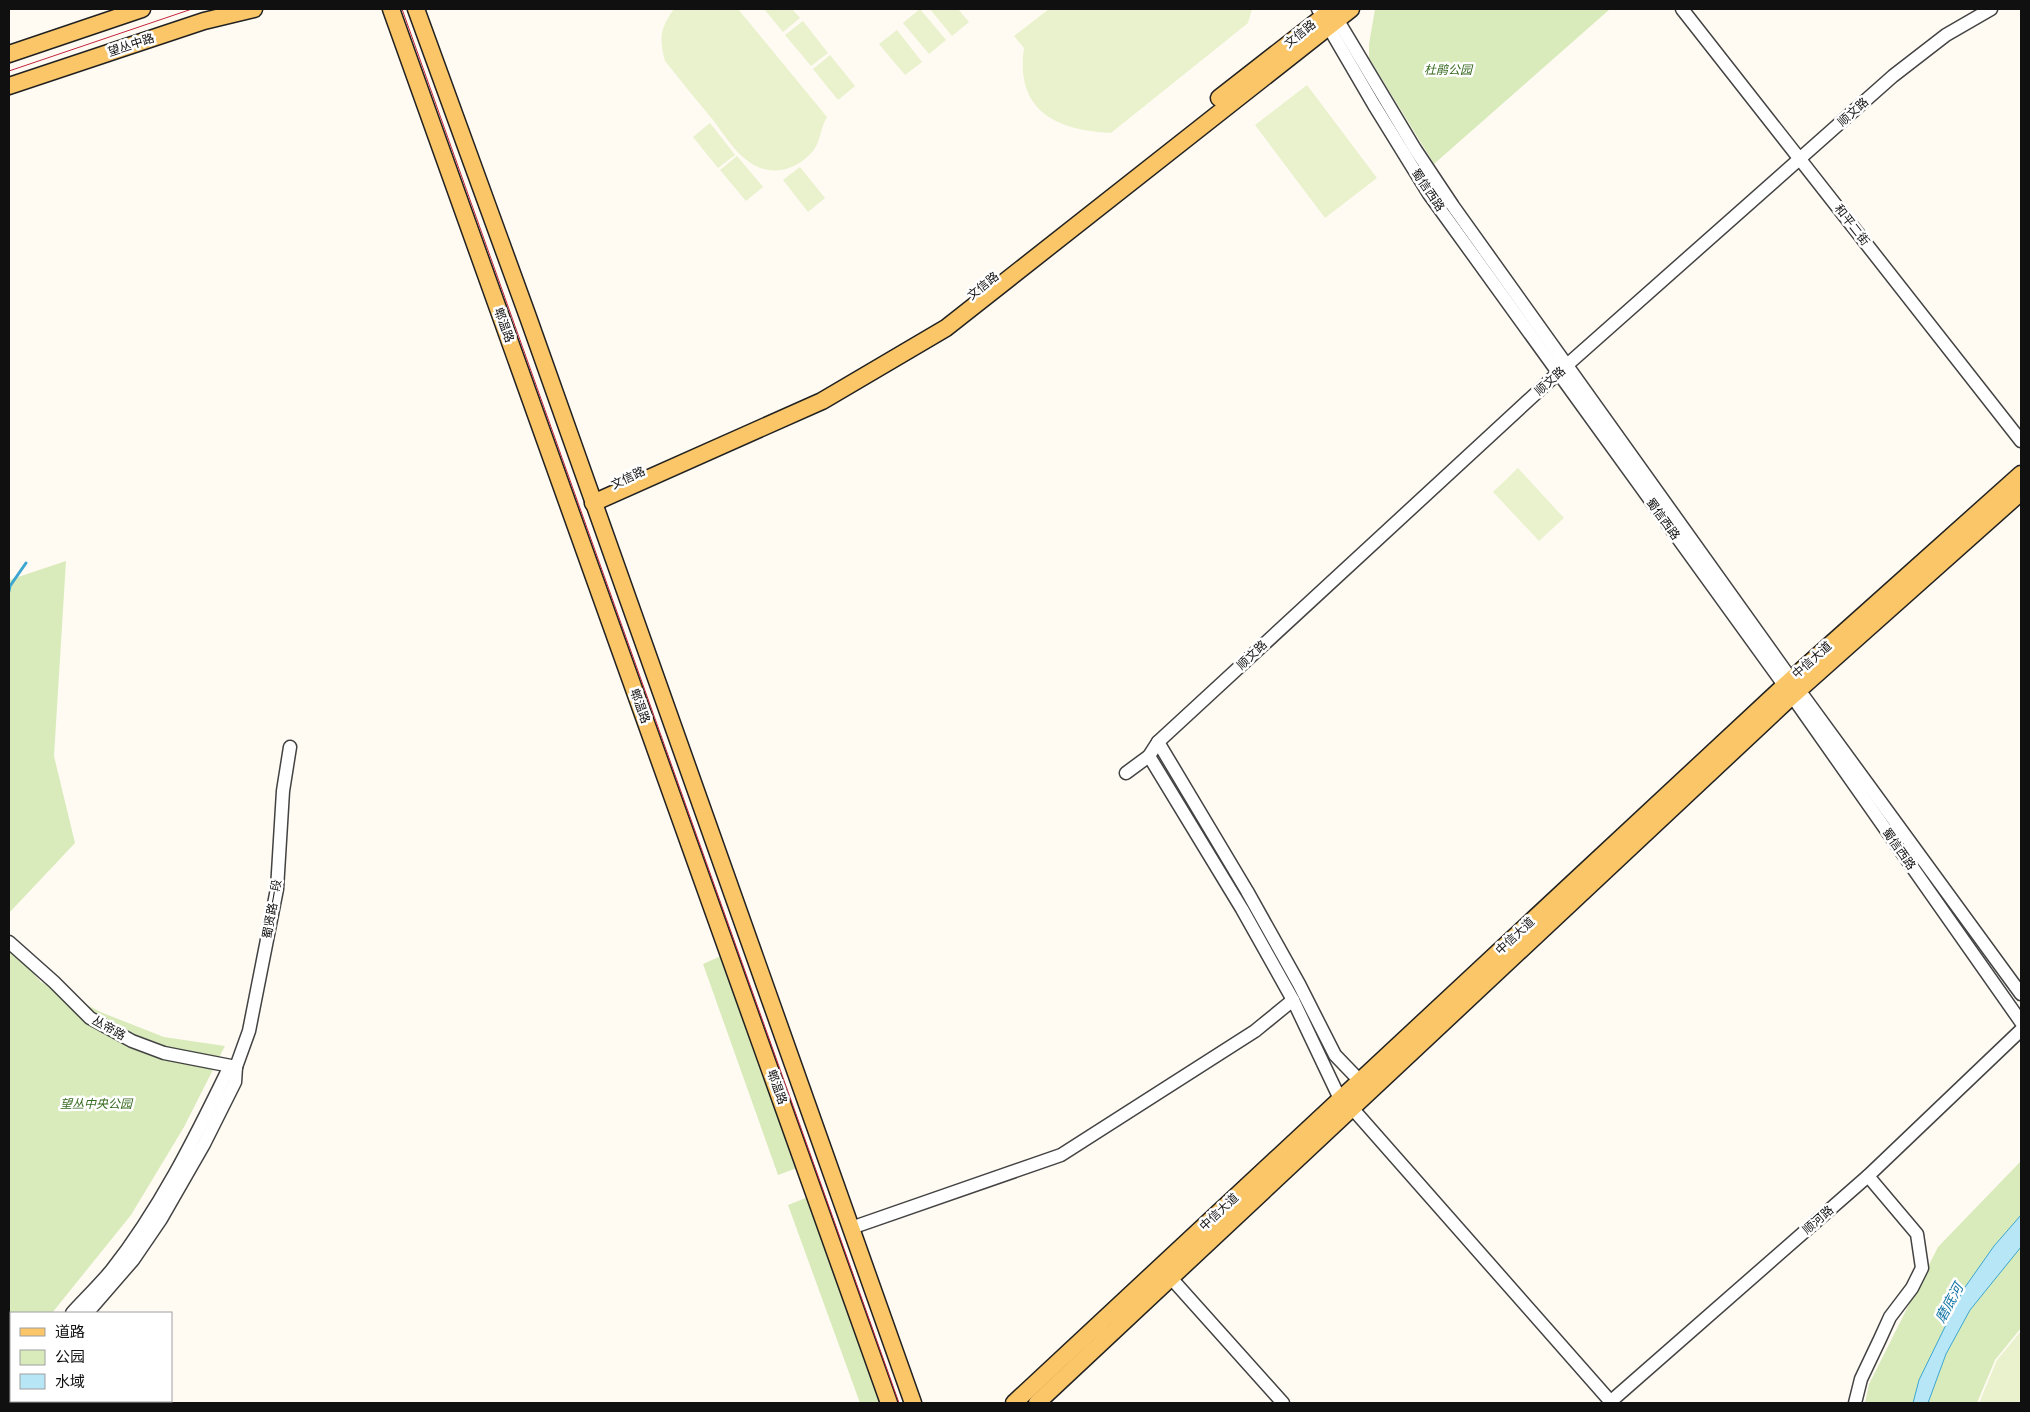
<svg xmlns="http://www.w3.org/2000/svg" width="2030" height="1412" font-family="'Source Serif 4','Noto Sans SC',serif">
  <rect width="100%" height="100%" fill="#fffbf3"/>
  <g fill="#d9ebbb">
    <polygon points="1375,9 1610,9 1434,164 1369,58 1369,44"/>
    <polygon points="66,561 54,756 75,843 9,913 9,580"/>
    <polygon points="9,946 41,982 103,1013 164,1037 225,1046 184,1127 131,1215 52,1313 11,1313 11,1348 9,1350"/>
    <polygon points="721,956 797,1168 778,1175 703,964"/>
    <polygon points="2021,1161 2021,1328 1995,1360 1977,1403 1865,1403 1869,1384 1938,1247"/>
    <polygon points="808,1197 882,1403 860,1403 788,1205"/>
  </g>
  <g fill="#e9f2cd">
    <path d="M674,9H738L827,117C820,128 821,141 813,151C800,167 777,176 758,167C738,158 726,137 713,120C697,101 681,81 665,61C659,38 660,28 674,9Z"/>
    <polygon points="764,9 792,9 800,18 783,32"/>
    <polygon points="920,9 946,40 929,54 903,23"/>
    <polygon points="930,9 958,9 969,22 952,36"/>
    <path d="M1049,9H1252L1248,23L1111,133C1056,130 1015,111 1024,48L1014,36Z"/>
    <polygon points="803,21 828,53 811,66 785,35"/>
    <polygon points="897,30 922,62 905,75 879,44"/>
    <polygon points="830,55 855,86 838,100 813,69"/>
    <polygon points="1307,85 1377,178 1325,218 1255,125"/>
    <polygon points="710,123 735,155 718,168 693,137"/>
    <polygon points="737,156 763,187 746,201 720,170"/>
    <polygon points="800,167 825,198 808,212 783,180"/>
    <polygon points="1518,468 1564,518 1539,541 1493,492"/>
    <polygon points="2021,1331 2021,1403 1979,1403 1997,1360"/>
  </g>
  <polygon fill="#b7e6f7" stroke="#3ca6d0" points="2021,1215 2021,1247 1970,1310 1946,1354 1928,1403 1913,1403 1919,1380 1963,1290 1994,1246"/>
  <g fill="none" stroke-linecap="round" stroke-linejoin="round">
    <g stroke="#3ca6d0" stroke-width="3">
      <polyline points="9,591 10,586 26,563"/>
      <polyline points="9,1333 11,1335"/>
      <polyline points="99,1401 102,1403"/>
    </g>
    <g stroke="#434343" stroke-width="15">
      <g id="minor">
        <polyline points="1318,9 1374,105 1429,194 1792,696 2021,1022"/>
        <polyline points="1682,9 2021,441"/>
        <polyline points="1334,14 1415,149 1453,206 1799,690 2021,994"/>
        <polyline points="1158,742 1247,891 1299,984 1335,1055 1360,1081"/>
        <polyline points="1149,756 1242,909 1293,1000 1340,1099"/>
        <polyline points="1126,773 1149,756 1158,742 1558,373 1893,76 1946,35 1991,9"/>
        <polyline points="9,942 54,982 90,1018 132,1041 164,1053 236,1067"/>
        <polyline points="1352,1108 1611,1402"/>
        <polyline points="851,1228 1061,1155 1255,1031 1293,1000"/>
        <polyline points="1171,1278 1283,1403"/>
        <path d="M72,1313C85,1299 99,1285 111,1271C159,1210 194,1140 227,1072L236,1067"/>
        <polyline points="87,1313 133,1260 161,1219 204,1144 235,1082 236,1067 249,1031 277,889 283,791 290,747"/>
        <polyline points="9,1368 11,1366"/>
        <polyline points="9,1381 11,1379"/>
        <polyline points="158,1401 161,1403"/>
        <polyline points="1609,1403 1868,1176 2021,1030"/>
        <polyline points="1855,1403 1861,1379 1880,1339 1890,1317 1912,1288 1922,1268 1917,1234 1868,1176"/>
      </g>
    </g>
    <g stroke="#212121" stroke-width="19">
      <g id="major">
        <polyline points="391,9 889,1403"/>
        <polyline points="416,9 528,317 913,1403"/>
        <polyline points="9,54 142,9"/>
        <polyline points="9,86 204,21 254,9"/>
        <polyline points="1219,98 1333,9"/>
        <polyline points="593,503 822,401 946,328 1351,9"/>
        <polyline points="1014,1403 1784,686 2021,474"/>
        <polyline points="1037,1403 1792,696 2021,492"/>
      </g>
    </g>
    <use href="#minor" stroke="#fff" stroke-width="12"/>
    <use href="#major" stroke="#fac668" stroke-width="16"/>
    <g stroke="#c3253e" stroke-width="1">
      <polyline points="402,9 899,1403"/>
      <polyline points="9,71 192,9"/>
    </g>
  </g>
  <g text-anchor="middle" stroke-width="5" stroke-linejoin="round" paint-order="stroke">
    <g font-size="12" fill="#101010" stroke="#fff">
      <text transform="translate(1300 34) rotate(-39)" y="4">文信路</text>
      <text transform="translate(131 45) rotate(-18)" y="4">望丛中路</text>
      <text transform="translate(1853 112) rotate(-42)" y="4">顺文路</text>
      <text transform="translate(1428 190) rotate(56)" y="4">蜀信西路</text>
      <text transform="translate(1852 225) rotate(52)" y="4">和平二街</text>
      <text transform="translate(983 286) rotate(-39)" y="4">文信路</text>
      <text transform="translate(504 325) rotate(70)" y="4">郫温路</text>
      <text transform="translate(1550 381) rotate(-42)" y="4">顺文路</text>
      <text transform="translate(628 478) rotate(-25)" y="4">文信路</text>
      <text transform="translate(1663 519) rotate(54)" y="4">蜀信西路</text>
      <text transform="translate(1252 655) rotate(-43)" y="4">顺文路</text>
      <text transform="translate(1812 660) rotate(-42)" y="4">中信大道</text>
      <text transform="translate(640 706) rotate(70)" y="4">郫温路</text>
      <text transform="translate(1899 849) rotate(55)" y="4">蜀信西路</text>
      <text transform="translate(272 909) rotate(-80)" y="4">蜀贤路一段</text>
      <text transform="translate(1515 936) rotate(-43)" y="4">中信大道</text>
      <text transform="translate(109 1028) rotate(29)" y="4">丛帝路</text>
      <text transform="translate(777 1087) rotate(70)" y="4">郫温路</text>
      <text transform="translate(1219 1212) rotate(-43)" y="4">中信大道</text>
      <text transform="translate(1818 1220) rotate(-41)" y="4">顺河路</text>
    </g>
    <g font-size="12" font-style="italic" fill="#366a1e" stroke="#fff">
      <text x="1448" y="74">杜鹃公园</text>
      <text x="96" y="1108">望丛中央公园</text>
    </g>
    <g font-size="14" font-style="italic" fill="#1677a5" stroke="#fff">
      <text transform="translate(1949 1303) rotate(-61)" y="5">磨底河</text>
    </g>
  </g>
  <rect width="2030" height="1412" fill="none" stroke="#101010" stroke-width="20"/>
  <rect x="10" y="1312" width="162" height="90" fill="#ffffff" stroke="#9f9f9f"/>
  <rect x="20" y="1328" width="25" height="8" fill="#fac668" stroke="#9f9f9f"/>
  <text x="55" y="1337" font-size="15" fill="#101010">道路</text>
  <rect x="20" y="1350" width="25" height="15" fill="#d9ebbb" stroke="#9f9f9f"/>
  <text x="55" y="1362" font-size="15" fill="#101010">公园</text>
  <rect x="20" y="1374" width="25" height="15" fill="#b7e6f7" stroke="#9f9f9f"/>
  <text x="55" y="1387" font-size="15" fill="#101010">水域</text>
</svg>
